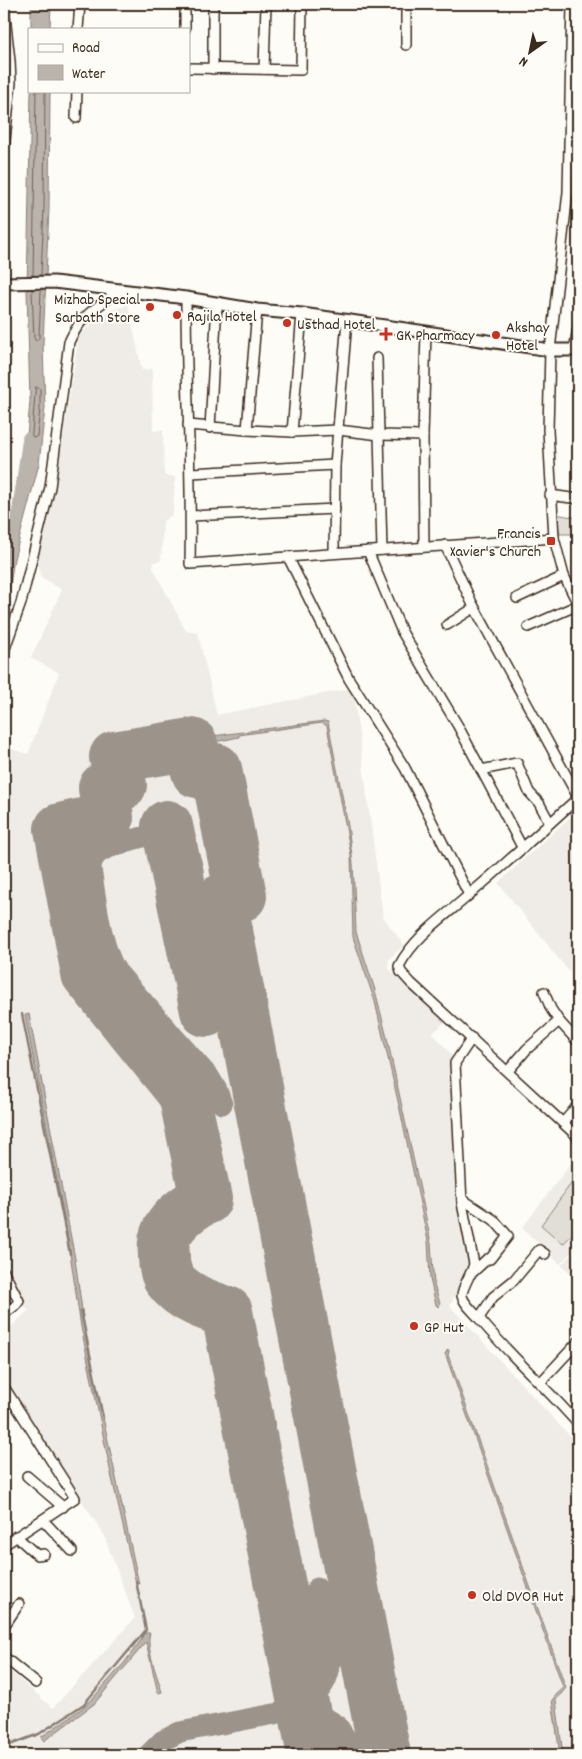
<svg xmlns="http://www.w3.org/2000/svg" width="582" height="1759" font-family="Dekko,sans-serif">
  <rect width="100%" height="100%" fill="#fdfcf7"/>
  <filter id="ink" filterUnits="userSpaceOnUse"><feTurbulence type="fractalNoise" baseFrequency=".02" numOctaves="2"/><feDisplacementMap in="SourceGraphic" scale="10" xChannelSelector="R" yChannelSelector="G"/><feConvolveMatrix kernelMatrix="1 2 1 2 8 2 1 2 1" color-interpolation-filters="sRGB"/></filter>
  <g filter="url(#ink)">
    <g fill="#efece7">
      <polygon points="128,305 142,370 152,369 153,431 163,430 164,475 175,477 173,514 163,521 161,561 154,562 153,568 186,631 198,633 217,715 353,688 383,917 404,945 389,959 388,968 446,1021 433,1033 451,1054 459,1209 469,1264 450,1306 578,1445 578,1755 4,1755 4,1666 53,1708 135,1618 103,1533 4,1383 4,1333 28,1311 17,1295 4,1263 4,748 5,747 28,754 59,673 31,658 62,590 41,577 36,552 57,478 79,335 106,312"/>
      <polygon points="578,810 578,983 498,883"/>
      <polygon points="578,1154 578,1246 560,1264 522,1228"/>
      <polygon points="578,1248 578,1280 561,1265"/>
    </g>
    <g fill="#e1ded7" stroke="#8e847a">
      <polygon points="555,514 578,518 578,534 560,534"/>
      <polygon points="578,1174 578,1228 563,1244 541,1225"/>
    </g>
    <g fill="#bbb4ad" stroke="#887d74">
      <polygon points="31,4 51,4 50,29 31,29"/>
      <polygon points="31,91 50,91 49,208 43,344 45,408 39,464 14,559 4,624 4,583 23,485 30,401 27,291"/>
      <polygon points="324,721 328,722 348,826 353,863 356,932 375,990 387,1038 423,1203 431,1243 434,1285 440,1303 438,1307 436,1305 430,1279 428,1241 400,1110 375,1002 353,937 351,855 327,726 322,723 239,735 239,737 215,742 213,736"/>
      <polygon points="29,1014 75,1259 86,1339 139,1584 136,1583 111,1474 81,1327 67,1233 25,1015"/>
      <polygon points="448,1349 449,1351 448,1355 566,1688 556,1700 563,1755 560,1755 552,1700 563,1687 446,1356 445,1354"/>
      <path d="M144,1633H150C145,1646 158,1678 162,1692L158,1693L146,1642L94,1704L44,1741L41,1737L81,1709L93,1698L124,1663L141,1640Z"/>
    </g>
    <g fill="none" stroke-linecap="round" stroke-linejoin="round">
      <g stroke="#6e6157" stroke-width="1">
        <polyline points="41,275 44,208 45,91"/>
        <polyline points="33,276 36,91"/>
        <polyline points="32,289 34,338 36,341 39,338 41,289"/>
        <polygon points="36,387 40,389 40,408 37,436 34,438 32,436"/>
      </g>
      <g stroke="#887d74" stroke-width="2.5">
        <polyline points="22,1014 70,1254"/>
        <polyline points="81,1311 103,1418"/>
        <polyline points="4,1747 39,1734 84,1704 146,1630 136,1581"/>
      </g>
      <polyline stroke="#bbb4ad" stroke-width="9" points="4,577 12,543 27,437"/>
      <g stroke="#9c938a" stroke-width="21">
        <path d="M193,956C189,919 204,882 185,847C182,842 178,835 172,834C159,830 133,840 120,844C107,848 91,852 91,869C96,898 101,948 117,972L210,1078L217,1090L222,1104"/>
        <path d="M287,1711C310,1705 330,1686 330,1661C331,1653 328,1645 327,1638C323,1621 320,1604 317,1588"/>
        <polyline points="148,1755 162,1741 180,1732 295,1710 315,1714 329,1720 337,1725 345,1737 350,1755"/>
      </g>
      <g stroke="#9c938a" stroke-width="52">
        <polyline points="167,826 206,1011"/>
        <path d="M313,1755L227,1312C208,1306 183,1298 170,1280C166,1274 164,1265 164,1258C164,1253 163,1247 164,1242C166,1224 190,1205 206,1199L184,1094L87,974L60,829L108,818L104,788L121,785L115,757L192,744L197,772L216,769L241,896L221,900L385,1755"/>
      </g>
      <g stroke="#3b2a1e" stroke-width="12">
        <g id="minor">
          <polyline points="185,4 185,29"/>
          <polyline points="572,4 568,192 550,350 548,430 554,538 564,576 578,604"/>
          <polyline points="4,7 10,61 11,83 4,149"/>
          <polyline points="78,29 80,4"/>
          <polyline points="406,45 406,4"/>
          <polyline points="189,68 301,70 302,4"/>
          <polyline points="213,69 213,4"/>
          <polyline points="264,69 266,4"/>
          <polyline points="76,118 77,91"/>
          <path d="M186,298C186,387 192,475 190,564L554,538"/>
          <polyline points="574,350 578,328"/>
          <polyline points="377,358 382,550"/>
          <polyline points="188,425 247,430 292,432 338,430 380,435 423,436"/>
          <polyline points="210,428 217,303"/>
          <polyline points="247,430 257,310"/>
          <polyline points="292,432 302,314"/>
          <polyline points="191,473 335,465"/>
          <polyline points="550,495 578,499"/>
          <polyline points="191,516 335,509"/>
          <polyline points="445,545 472,603 578,797"/>
          <polyline points="424,546 423,436 426,332"/>
          <polyline points="368,551 402,632 458,726 522,847"/>
          <polyline points="334,553 335,465 347,320"/>
          <polyline points="288,557 349,679 405,768 469,895"/>
          <polyline points="517,598 564,576"/>
          <polyline points="447,625 474,608"/>
          <polyline points="528,627 578,605"/>
          <path d="M4,651L21,603L50,487L69,342C81,315 96,308 119,291"/>
          <polyline points="481,770 517,763 529,792 539,803 550,823"/>
          <path d="M578,798C542,830 506,864 469,895C444,917 415,936 399,966L401,972L411,983L578,1137"/>
          <polyline points="559,1021 578,1042"/>
          <path d="M472,1038L455,1063L462,1203L474,1264C472,1273 461,1289 462,1296C464,1304 473,1311 478,1317C509,1355 546,1387 578,1424"/>
          <polyline points="508,1071 527,1049 559,1021 551,1009 544,992"/>
          <polyline points="563,1123 578,1105"/>
          <polyline points="462,1199 494,1220 508,1236 490,1259 487,1259 472,1273"/>
          <polyline points="4,1272 19,1301 16,1305 4,1314"/>
          <polyline points="479,1318 493,1297 514,1280 539,1250 545,1254"/>
          <polyline points="540,1383 578,1342"/>
          <polyline points="4,1387 75,1498 4,1545"/>
          <polyline points="27,1476 63,1507"/>
          <polyline points="43,1520 72,1551"/>
          <polyline points="16,1536 37,1555 44,1554"/>
          <polyline points="4,1626 19,1604"/>
          <polyline points="4,1657 36,1683"/>
        </g>
      </g>
      <g stroke="#3b2a1e" stroke-width="15">
        <polyline id="major" points="4,283 54,282 186,298 257,310 302,314 550,350 578,350"/>
      </g>
      <use href="#minor" stroke="#fdfcf7" stroke-width="9"/>
      <use href="#major" stroke="#fdfcf7" stroke-width="11"/>
    </g>
  </g>
  <g fill="#c8321e" stroke="#fdfcf7" stroke-width="2">
    <circle cx="150" cy="307" r="5"/>
    <circle cx="177" cy="315" r="5"/>
    <circle cx="287" cy="323" r="5"/>
    <path d="M383.5 326.5h5v5h5v5h-5v5h-5v-5h-5v-5h5z"/>
    <circle cx="496" cy="335" r="5"/>
    <rect x="546" y="536" width="10" height="10" rx="2.5"/>
    <circle cx="414" cy="1326" r="5"/>
    <circle cx="472" cy="1595" r="5"/>
  </g>
  <g text-anchor="middle" stroke-width="4" stroke-linejoin="round" paint-order="stroke">
    <g font-size="16" fill="#3b2a1e" stroke="#fdfcf7" text-anchor="start">
      <text x="140" y="304" text-anchor="end">Mizhab Special<tspan x="140" dy="18">Sarbath Store</tspan></text>
      <text x="187" y="321">Rajila Hotel</text>
      <text x="297" y="329">Usthad Hotel</text>
      <text x="506" y="332">Akshay<tspan x="506" dy="18">Hotel</tspan></text>
      <text x="396" y="340">GK Pharmacy</text>
      <text x="541" y="538" text-anchor="end">Francis<tspan x="541" dy="18">Xavier's Church</tspan></text>
      <text x="424" y="1332">GP Hut</text>
      <text x="482" y="1601">Old DVOR Hut</text>
    </g>
  </g>
  <rect width="582" height="1759" fill="none" stroke="#fdfcf7" stroke-width="20"/>
  <rect x="10" y="10" width="562" height="1739" fill="none" stroke="#3b2a1e" stroke-width="2" filter="url(#ink)"/>
  <rect x="28" y="28" width="162" height="65" fill="#fdfcf7" stroke="#afa8a0"/>
  <rect x="38" y="44" width="25" height="8" fill="#fdfcf7" stroke="#afa8a0"/>
  <text x="72" y="52" font-size="15" fill="#3b2a1e">Road</text>
  <rect x="38" y="65" width="25" height="15" fill="#bbb4ad" stroke="#afa8a0"/>
  <text x="72" y="78" font-size="15" fill="#3b2a1e">Water</text>
  <g transform="translate(530 52) rotate(213)" stroke="#fdfcf7" stroke-width="4" paint-order="stroke">
  <path d="M0-4L9 19L0 12L-9 19Z" fill="#3b2a1e"/>
  <text y="-8" font-size="14" font-weight="bold" text-anchor="middle" fill="#3b2a1e">N</text>
  </g>
</svg>
